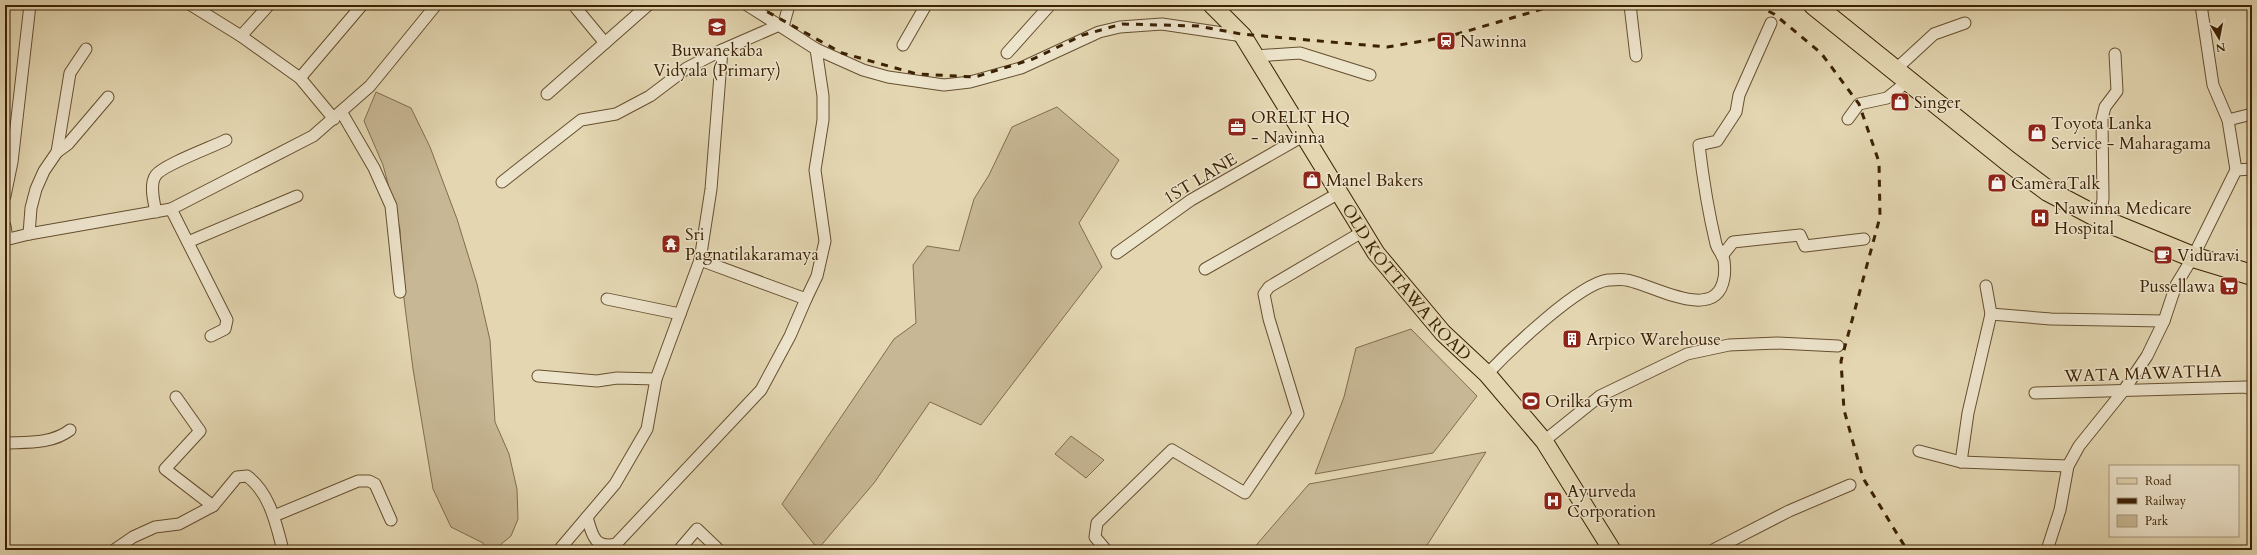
<svg xmlns="http://www.w3.org/2000/svg" width="2257" height="555" font-family="Cardo,serif">
  <rect width="100%" height="100%" fill="#e3d6b1"/>
  <filter id="stains"><feTurbulence type="fractalNoise" baseFrequency=".005" numOctaves="4"/><feColorMatrix values="0 0 0 0 .2 0 0 0 0 .09 0 0 0 0 .02 0 0 0 .5 -.17"/></filter>
  <radialGradient id="worn" r=".72"><stop offset=".6" stop-color="#630" stop-opacity="0"/><stop offset="1" stop-color="#630" stop-opacity=".3"/></radialGradient>
  <g fill="#c7b794" stroke="#826c4c">
    <polygon points="376,92 411,108 430,147 457,219 477,284 490,340 495,422 509,454 517,489 518,519 511,536 500,545 502,550 485,550 483,543 451,527 433,489 413,369 404,299 400,229 383,165 364,121"/>
    <polygon points="1057,107 1119,160 1079,223 1102,267 981,425 930,402 874,483 818,549 782,504 894,339 916,323 913,265 927,246 959,251 974,199 989,175 1012,127"/>
    <polygon points="1411,329 1477,396 1433,453 1315,474 1344,397 1356,348"/>
    <polygon points="1071,436 1104,460 1086,478 1055,454"/>
    <polygon points="1486,452 1424,550 1252,550 1309,484"/>
  </g>
  <g fill="none" stroke-linecap="round" stroke-linejoin="round">
    <g stroke="#664f2f" stroke-width="13">
      <g id="street">
        <polyline points="191,5 241,36 300,78 334,119"/>
        <polyline points="747,5 816,49 863,70 888,77 944,85 970,82 1021,68 1099,32 1120,27 1162,24 1243,36"/>
        <polyline points="1630,5 1636,56"/>
        <polyline points="576,8 605,43"/>
        <polyline points="241,36 269,5"/>
        <polyline points="903,45 926,5"/>
        <polyline points="1007,53 1050,5"/>
        <polyline points="1255,56 1300,53 1370,75"/>
        <polyline points="1895,70 1934,34 1965,23"/>
        <polyline points="300,78 362,5"/>
        <polyline points="547,94 648,5"/>
        <polyline points="342,113 374,168 391,206 400,292"/>
        <polyline points="1848,119 1859,104 1887,98 1908,81"/>
        <polyline points="2228,120 2252,114"/>
        <polyline points="57,152 68,144 108,97"/>
        <polyline points="2236,170 2252,169"/>
        <polyline points="502,182 581,120 616,114 650,96 687,68 722,50"/>
        <polyline points="5,196 12,162 30,5"/>
        <polyline points="171,209 227,320 225,329 211,336"/>
        <path d="M156,212C154,202 149,184 156,175C163,165 212,147 226,140"/>
        <polyline points="2100,218 2103,199 2102,119 2105,107 2117,91 2115,54"/>
        <polyline points="5,226 7,239"/>
        <polyline points="29,234 31,208 36,189 44,171 57,152 70,73 86,49"/>
        <polyline points="5,240 29,234 171,209 313,136 370,86 436,5"/>
        <polyline points="188,242 297,196"/>
        <polyline points="1117,253 1191,200 1303,136"/>
        <polyline points="1722,256 1733,242 1800,235 1805,246 1864,239"/>
        <polyline points="700,260 806,299 817,276 825,241 815,170 823,120 823,96 816,49"/>
        <polyline points="1205,269 1339,193"/>
        <polyline points="607,299 680,314"/>
        <polyline points="1991,314 2051,319 2164,321"/>
        <path d="M1487,374C1509,351 1578,284 1608,280C1614,280 1621,279 1626,280C1650,283 1716,325 1724,278C1725,273 1725,262 1723,257C1721,252 1717,249 1716,244C1708,211 1703,179 1699,145L1717,141L1736,112L1739,95L1771,23"/>
        <polyline points="538,376 597,381 617,378 656,379"/>
        <polyline points="2035,393 2246,387 2252,390"/>
        <polyline points="176,397 200,431 165,469 213,506"/>
        <polyline points="1544,441 1600,396 1687,354 1729,345 1777,343 1838,346"/>
        <path d="M5,443C27,442 52,444 70,430"/>
        <polyline points="1919,451 1961,462 2068,466"/>
        <polyline points="1961,462 1968,413 1991,314 1986,286"/>
        <polyline points="274,516 358,481 369,481 375,484 391,520"/>
        <path d="M587,517C592,534 594,549 616,544L761,390L790,336L806,299"/>
        <path d="M114,550L133,537L155,527L179,524L213,506L237,477L247,476C270,493 276,524 283,550"/>
        <polyline points="559,550 615,484 647,429 656,379 700,260 711,189 722,50 784,23 789,5"/>
        <polyline points="679,550 697,529 719,550"/>
        <polyline points="1106,550 1095,537 1097,523 1172,450 1245,493 1298,414 1269,319 1264,294 1269,287 1362,232"/>
        <polyline points="1713,550 1789,511 1850,485"/>
        <polyline points="2047,550 2060,510 2068,466 2079,446 2124,390 2147,356 2164,321 2176,285 2193,257 2236,170 2228,120 2213,85 2201,5"/>
      </g>
    </g>
    <g stroke="#3c2204" stroke-width="19">
      <g id="primary">
        <path id="s1" d="M1212,5L1243,36L1376,253L1443,333L1487,374L1544,441L1612,550"/>
      </g>
    </g>
    <g stroke="#3c2204" stroke-width="22">
      <polyline id="highway" points="1814,5 2008,161 2048,191 2105,221 2193,257 2252,275"/>
    </g>
    <use href="#street" stroke="#ede4cc" stroke-width="11"/>
    <use href="#primary" stroke="#e3d6b1" stroke-width="17"/>
    <use href="#highway" stroke="#e3d6b1" stroke-width="20"/>
    <g stroke="#3c2204" stroke-width="3" stroke-dasharray="7 7" stroke-linecap="butt">
      <polyline points="755,5 842,53 917,74 975,77 1033,59 1083,35 1122,24 1198,26 1241,34 1387,47 1447,37 1556,5"/>
      <polyline points="1756,5 1774,14 1821,53 1859,104 1879,162 1880,217 1841,361 1844,410 1863,478 1907,550"/>
    </g>
  </g>
  <defs>
    <g id="school-square" transform="scale(1)"><rect x="-9" y="-9" width="18" height="18" rx="4" fill="#8f2418" stroke="#ede4cc"/><path d="M0-5L7-2L0 1L-7-2ZM-4 1L0 2.5L4 1V4Q0 6-4 4Z" fill="#fff"/></g>
    <g id="station-square" transform="scale(1)"><rect x="-9" y="-9" width="18" height="18" rx="4" fill="#8f2418" stroke="#ede4cc"/><path d="M-3-6H3Q5-6 5-4V2Q5 4 3 4L4.5 6H3L1.5 4h-3L-3 6H-4.5L-3 4Q-5 4-5 2V-4Q-5-6-3-6ZM-3.5-4v3h7v-3ZM-3.5 1v1.5H-2V1ZM2 1v1.5H3.5V1Z" fill="#fff"/></g>
    <g id="shop-square" transform="scale(1)"><rect x="-9" y="-9" width="18" height="18" rx="4" fill="#8f2418" stroke="#ede4cc"/><path d="M-5-2.5h2.3a2.7 3.5 0 0 1 5.4 0H5L5.5 6h-11ZM-1.5-2.5h3a1.5 2.3 0 0 0-3 0Z" fill="#fff"/></g>
    <g id="office-square" transform="scale(1)"><rect x="-9" y="-9" width="18" height="18" rx="4" fill="#8f2418" stroke="#ede4cc"/><path d="M-6-3h4V-5.5h4V-3h4V5H-6ZM-1-4.5V-3h2v-1.5ZM-6 0V1H6V0Z" fill="#fff"/></g>
    <g id="hospital-square" transform="scale(1)"><rect x="-9" y="-9" width="18" height="18" rx="4" fill="#8f2418" stroke="#ede4cc"/><path d="M-5-5h3v3.5h4V-5h3V5h-3V1.5h-4V5h-3Z" fill="#fff"/></g>
    <g id="temple-square" transform="scale(1)"><rect x="-9" y="-9" width="18" height="18" rx="4" fill="#8f2418" stroke="#ede4cc"/><path d="M0-6L5-2H3V0L6.5 2.5H4V6H1.5V3h-3V6H-4V2.5H-6.5L-3 0V-2H-5Z" fill="#fff"/></g>
    <g id="cafe-square" transform="scale(1)"><rect x="-9" y="-9" width="18" height="18" rx="4" fill="#8f2418" stroke="#ede4cc"/><path d="M-5.5-4.5H6V0H3Q3 3.5 0 3.5H-2.5Q-5.5 3.5-5.5 0ZM3-3.2v2h1.7v-2ZM-6 4.5H4V6H-6Z" fill="#fff"/></g>
    <g id="supermarket-square" transform="scale(1)"><rect x="-9" y="-9" width="18" height="18" rx="4" fill="#8f2418" stroke="#ede4cc"/><path d="M-6-5.5h2.5l.6 2H6L4.5 2H-2.5L-4.4-4H-6ZM-1.5 3.2a1.3 1.3 0 1 0 .1 0ZM3 3.2a1.3 1.3 0 1 0 .1 0Z" fill="#fff"/></g>
    <g id="building-square" transform="scale(1)"><rect x="-9" y="-9" width="18" height="18" rx="4" fill="#8f2418" stroke="#ede4cc"/><path d="M-4-6H4V6H1V3H-1V6H-4ZM-2.5-4.3h1.7v1.8h-1.7ZM.8-4.3h1.7v1.8H.8ZM-2.5-1h1.7V.8h-1.7ZM.8-1h1.7V.8H.8Z" fill="#fff"/></g>
    <g id="stadium-square" transform="scale(1)"><rect x="-9" y="-9" width="18" height="18" rx="4" fill="#8f2418" stroke="#ede4cc"/><path d="M0-5a6.5 5 0 1 0 0 10a6.5 5 0 1 0 0-10ZM-3.5-1.8h7v3.6h-7Z" fill="#fff"/></g>
  </defs>
  <g fill-rule="evenodd">
    <use href="#school-square" x="717" y="27"/>
    <use href="#station-square" x="1446" y="41"/>
    <use href="#shop-square" x="1900" y="102"/>
    <use href="#office-square" x="1237" y="127"/>
    <use href="#shop-square" x="2037" y="133"/>
    <use href="#shop-square" x="1312" y="180"/>
    <use href="#shop-square" x="1997" y="183"/>
    <use href="#hospital-square" x="2040" y="218"/>
    <use href="#temple-square" x="671" y="244"/>
    <use href="#cafe-square" x="2163" y="255"/>
    <use href="#supermarket-square" x="2229" y="286"/>
    <use href="#building-square" x="1572" y="339"/>
    <use href="#stadium-square" x="1531" y="401"/>
    <use href="#hospital-square" x="1553" y="501"/>
  </g>
  <g text-anchor="middle" stroke-width="3" stroke-linejoin="round" paint-order="stroke">
    <g font-size="17" fill="#3c2204" stroke="#ede4cc" text-anchor="start">
      <text x="1460" y="47">Nawinna</text>
      <text x="717" y="56" text-anchor="middle">Buwanekaba<tspan x="717" dy="20">Vidyala (Primary)</tspan></text>
      <text x="1914" y="108">Singer</text>
      <text x="1251" y="123">ORELIT HQ<tspan x="1251" dy="20">- Navinna</tspan></text>
      <text x="2051" y="129">Toyota Lanka<tspan x="2051" dy="20">Service - Maharagama</tspan></text>
      <text x="1326" y="186">Manel Bakers</text>
      <text x="2011" y="189">CameraTalk</text>
      <text x="2054" y="214">Nawinna Medicare<tspan x="2054" dy="20">Hospital</tspan></text>
      <text x="685" y="240">Sri<tspan x="685" dy="20">Pagnatilakaramaya</tspan></text>
      <text x="2177" y="261">Viduravi</text>
      <text x="2215" y="292" text-anchor="end">Pussellawa</text>
      <text x="1586" y="345">Arpico Warehouse</text>
      <text x="1545" y="407">Orilka Gym</text>
      <text x="1567" y="497">Ayurveda<tspan x="1567" dy="20">Corporation</tspan></text>
    </g>
    <g font-size="17" fill="#3c2204" stroke="#ede4cc">
      <text transform="translate(1200 178) rotate(-31)" y="6">1ST LANE</text>
      <text dy="6" stroke="none"><textPath href="#s1" startOffset="340">OLD KOTTAWA ROAD</textPath></text>
      <text transform="translate(2143 373) rotate(-2)" y="6">WATA MAWATHA</text>
    </g>
  </g>
  <rect width="2257" height="555" fill="none" stroke="#e3d6b1" stroke-width="20"/>
  <rect x="6" y="6" width="2245" height="543" fill="none" stroke="#3c2204" stroke-width="2"/>
  <rect x="10" y="10" width="2237" height="535" fill="none" stroke="#3c2204"/>
  <rect x="2109" y="465" width="130" height="72" fill="#ede4cc" stroke="#a6967c"/>
  <rect x="2117" y="478" width="20" height="6" fill="#e3d6b1" stroke="#a6967c"/>
  <text x="2145" y="485" font-size="12" fill="#3c2204">Road</text>
  <rect x="2117" y="498" width="20" height="6" fill="#3c2204" stroke="#a6967c"/>
  <text x="2145" y="505" font-size="12" fill="#3c2204">Railway</text>
  <rect x="2117" y="515" width="20" height="12" fill="#c7b794" stroke="#a6967c"/>
  <text x="2145" y="525" font-size="12" fill="#3c2204">Park</text>
  <g transform="translate(2219 38) rotate(170)" stroke="#ede4cc" stroke-width="3" paint-order="stroke">
  <path d="M0-3L7 15L0 10L-7 15Z" fill="#3c2204"/>
  <text y="-6" font-size="11" font-weight="bold" text-anchor="middle" fill="#3c2204">N</text>
  </g>
  <rect width="100%" height="100%" filter="url(#stains)"/>
  <rect width="100%" height="100%" fill="url(#worn)"/>
</svg>
